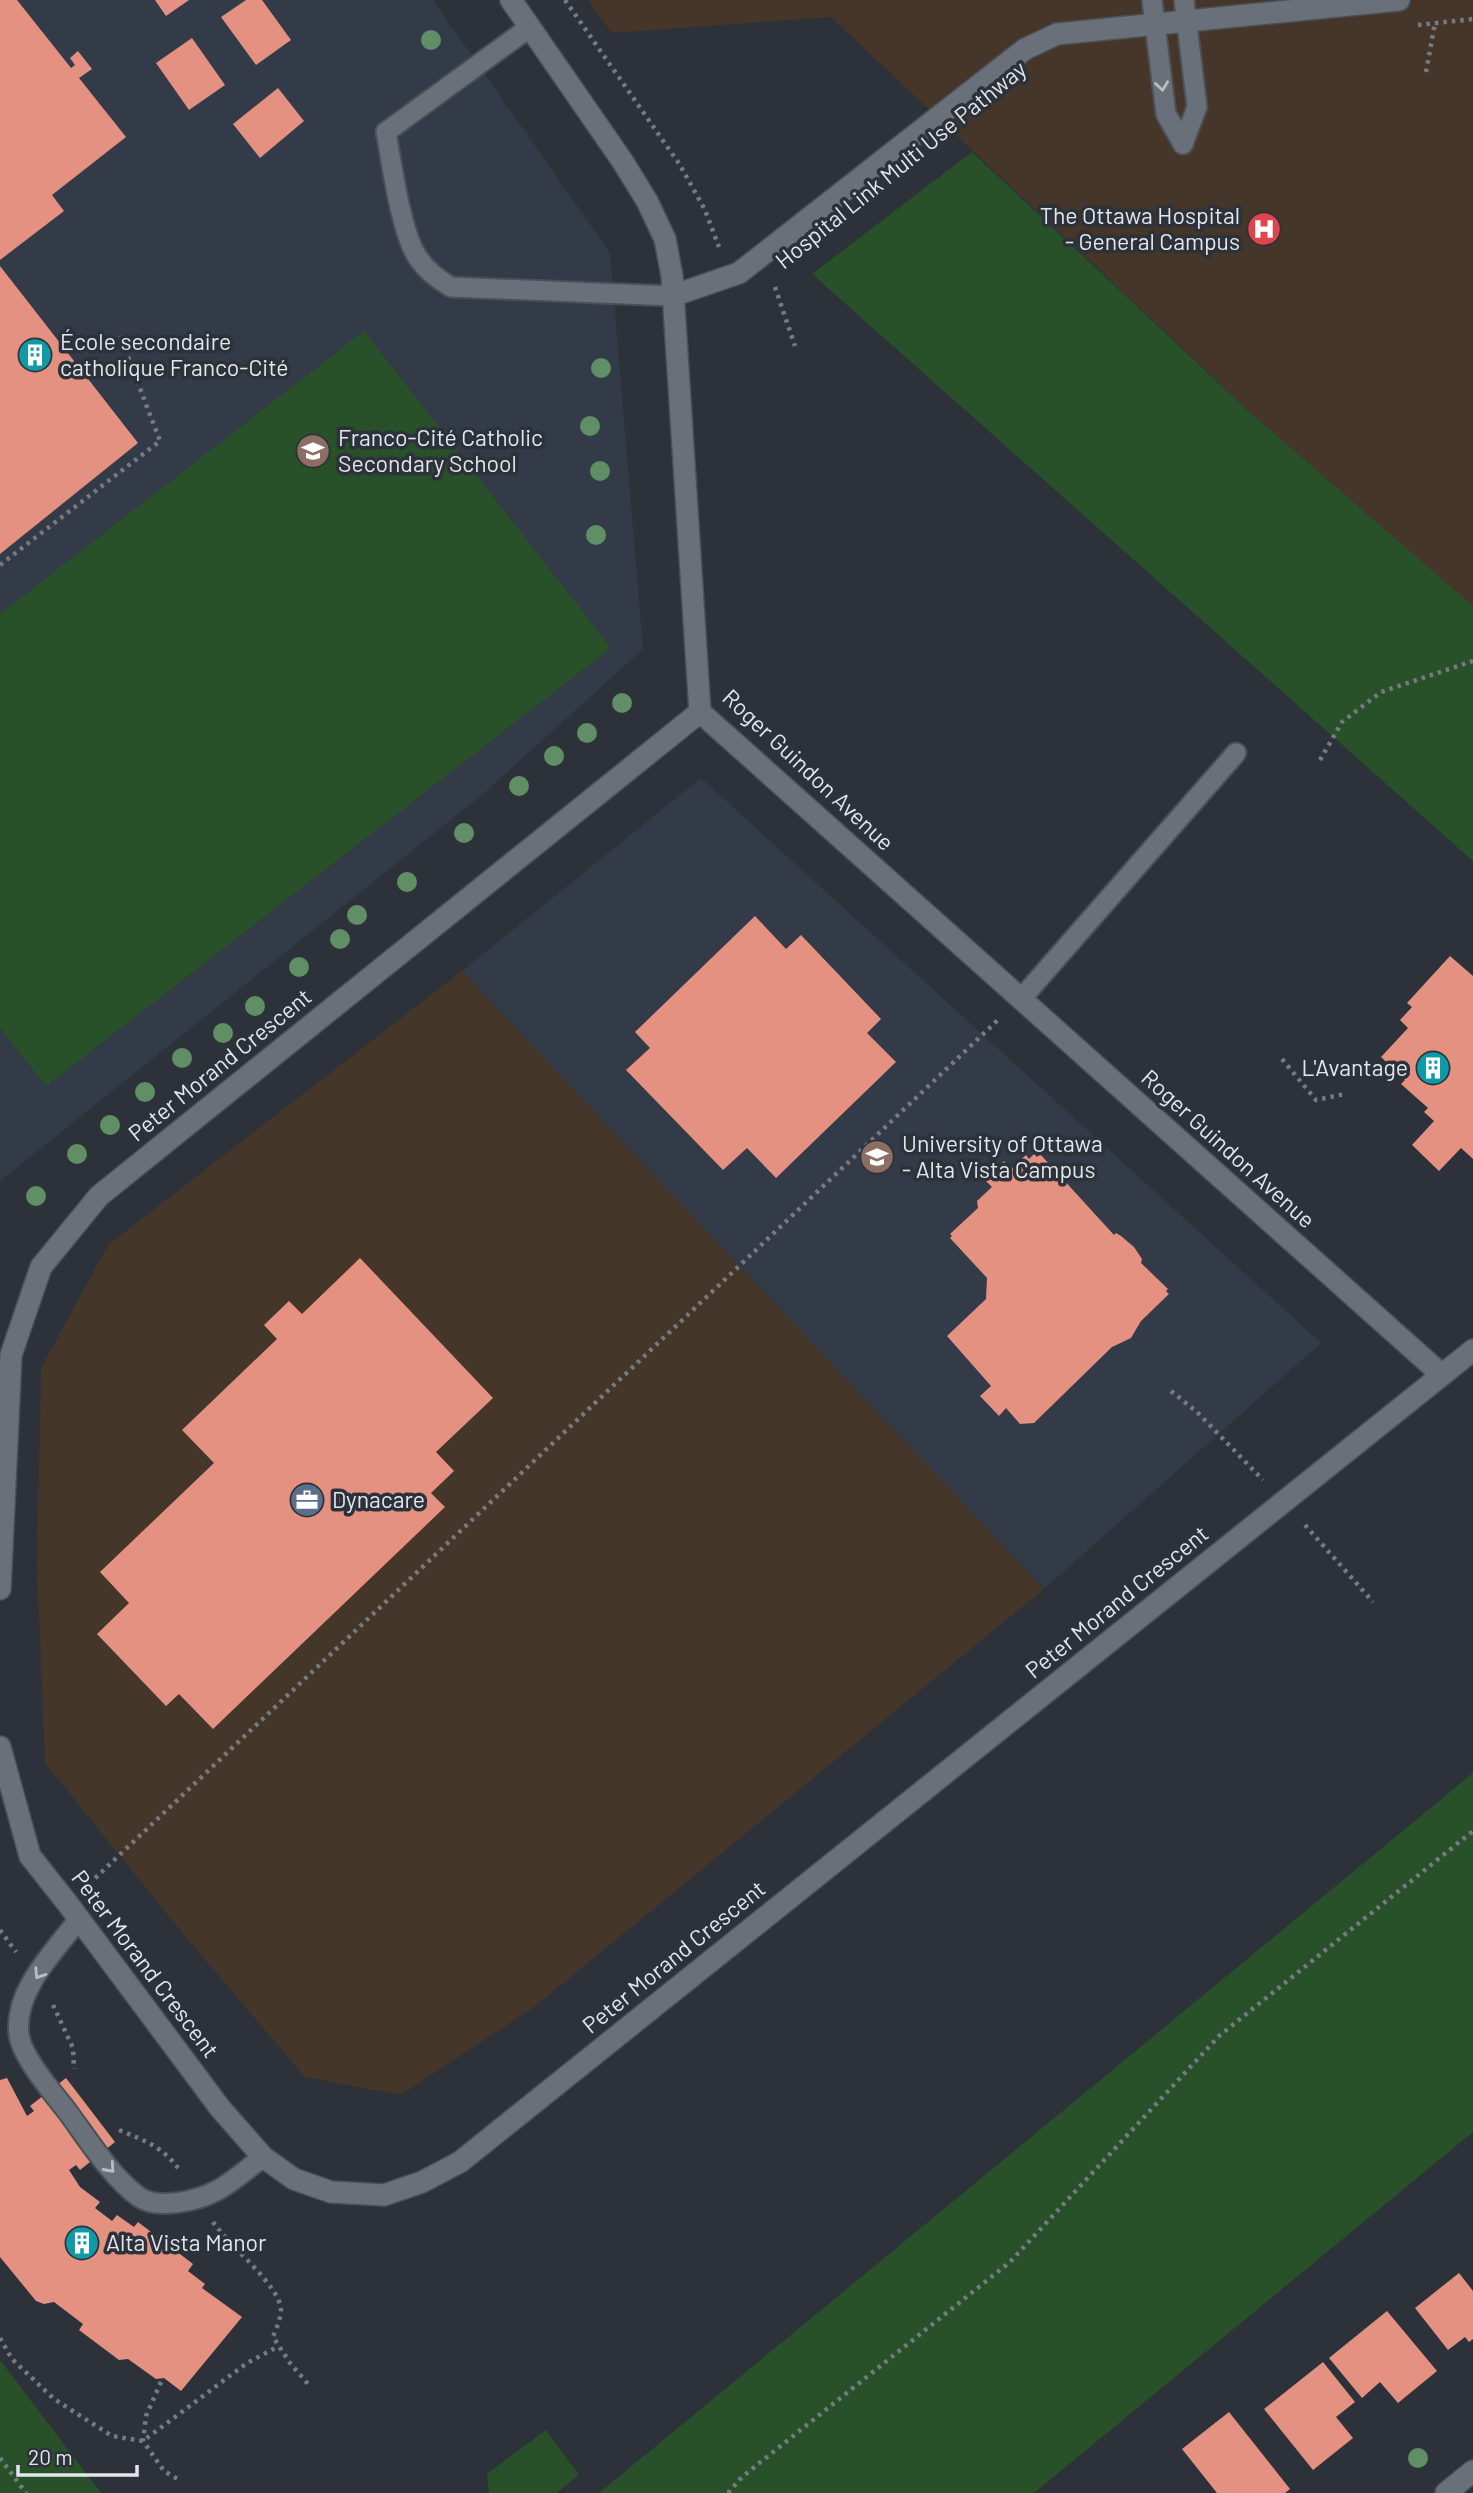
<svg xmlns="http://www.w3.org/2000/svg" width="1473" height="2493" font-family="Barlow,sans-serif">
  <rect width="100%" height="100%" fill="#2d323a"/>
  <polygon fill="#443629" points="462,971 1044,1589 534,2007 401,2095 305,2077 184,1935 45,1763 37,1565 41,1368 108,1245"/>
  <g fill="#333b48">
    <polygon points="0,0 433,0 610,253 643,649 483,794 0,1181"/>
    <polygon points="701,778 1321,1343 1044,1589 462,971"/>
  </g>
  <polygon fill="#453629" points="588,0 1473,0 1473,611 1263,424 831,17 612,33"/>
  <g fill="#285029">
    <polygon points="972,152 1255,417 1473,606 1473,861 812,274"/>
    <polygon points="364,331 611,648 46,1086 0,1028 0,614"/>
    <polygon points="1473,1773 1473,2132 1034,2493 599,2493"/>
    <polygon points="0,2360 101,2493 0,2493"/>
    <polygon points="546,2430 579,2475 556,2493 489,2493 487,2474"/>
  </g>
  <g fill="#e59181">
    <polygon points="0,0 17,0 71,68 75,65 70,58 78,51 92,69 79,78 126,137 52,195 64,211 0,260"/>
    <polygon points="155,0 189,0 166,16"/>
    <polygon points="246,0 262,0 291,40 256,65 221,17"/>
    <polygon points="192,38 225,85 189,110 156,63"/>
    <polygon points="278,88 304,121 260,158 233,124"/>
    <polygon points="0,266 138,443 0,554"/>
    <polygon points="755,916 786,949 801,935 881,1019 867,1033 896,1062 776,1178 747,1148 723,1170 626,1070 650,1048 635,1032"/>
    <polygon points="1450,956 1473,976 1473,1159 1461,1148 1439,1171 1412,1145 1434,1121 1424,1112 1428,1108 1401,1084 1405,1080 1381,1057 1408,1028 1400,1020 1412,1007 1407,1003"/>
    <polygon points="1034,1154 1037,1157 1040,1154 1114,1235 1116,1233 1121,1236 1134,1247 1142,1259 1141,1263 1168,1289 1166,1291 1169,1294 1141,1321 1131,1338 1112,1347 1034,1423 1020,1424 1006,1408 999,1416 980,1396 991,1386 947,1336 986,1299 987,1278 950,1238 952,1236 950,1234 978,1208 977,1201 992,1187 985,1180 1004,1161 1011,1169 1026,1155 1029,1159"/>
    <polygon points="360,1258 493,1398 436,1452 454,1471 431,1493 445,1507 213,1729 179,1694 166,1706 97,1634 129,1603 100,1572 214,1463 182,1430 277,1339 264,1325 289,1301 302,1314"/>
    <polygon points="7,2078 27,2116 34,2111 30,2106 66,2078 115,2142 80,2170 76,2165 69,2170 80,2187 100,2202 95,2208 112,2221 117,2215 134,2227 138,2222 193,2264 188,2271 205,2284 202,2288 242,2317 181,2391 164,2378 156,2379 128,2359 119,2360 79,2330 83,2324 54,2302 44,2304 36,2301 0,2257 0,2080"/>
    <polygon points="1459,2273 1473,2291 1473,2339 1469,2342 1465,2337 1448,2350 1415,2308"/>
    <polygon points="1387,2311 1437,2371 1398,2403 1380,2382 1362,2398 1329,2358"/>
    <polygon points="1323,2362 1355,2402 1336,2417 1353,2438 1313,2470 1264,2409"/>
    <polygon points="1229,2412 1290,2489 1285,2493 1217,2493 1182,2449"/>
  </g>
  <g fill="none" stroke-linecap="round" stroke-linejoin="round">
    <g stroke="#4b4f56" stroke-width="23">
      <g id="service">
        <polyline points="1152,0 1166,114 1183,144"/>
        <path d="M530,27L386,132C392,165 401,233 418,258C426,270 439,280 451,287L672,296"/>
        <polyline points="1183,144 1197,107 1184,0"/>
        <polyline points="1021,999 1236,753"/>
        <path d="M79,1919C55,1951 13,1991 19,2035C22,2057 53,2093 67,2111C87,2138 112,2178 139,2197C157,2210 197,2201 216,2191C232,2183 248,2168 263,2157"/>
      </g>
    </g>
    <g stroke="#4b4f56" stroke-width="24">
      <g id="minor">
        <polyline points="511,0 623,162 647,201 665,239 672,276 700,712 1442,1375"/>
        <polyline points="672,296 739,273 1025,49 1057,34 1399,0"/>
        <polyline points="0,1589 11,1355 41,1267 99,1196 700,712"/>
        <polyline points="0,1747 30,1856 68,1904 220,2108 263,2157 294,2179 331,2192 384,2195 422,2182 460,2162 1473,1350"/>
        <polyline points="1446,2493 1473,2471"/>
      </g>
    </g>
    <g stroke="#767a81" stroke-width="4.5" stroke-dasharray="3.5 5" stroke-linecap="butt">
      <polyline points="565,0 680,165 705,210 719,247"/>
      <polyline points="1418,25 1473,19"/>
      <polyline points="1426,72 1435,23"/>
      <polyline points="775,287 795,346"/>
      <polyline points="0,565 160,441 120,336"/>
      <polyline points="1320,760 1342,722 1381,692 1473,661"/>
      <polyline points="1282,1059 1316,1100 1345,1094"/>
      <polyline points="1171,1391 1197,1412 1263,1480"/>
      <polyline points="1305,1525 1373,1602"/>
      <polyline points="89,1884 999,1019"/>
      <polyline points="0,1930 16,1952"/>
      <polyline points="53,2005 73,2048 74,2069"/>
      <path d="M119,2130C144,2140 165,2148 180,2171"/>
      <path d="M213,2222C228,2245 280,2285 281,2310C281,2318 276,2329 273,2337L290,2363L308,2384"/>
      <polyline points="0,2338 12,2359 54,2399 112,2436 143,2441 247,2363 279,2346"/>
      <polyline points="161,2382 146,2416 143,2441 164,2471 181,2481"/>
      <polyline points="0,2458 26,2493"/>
      <polyline points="728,2493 742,2477 1010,2262 1219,2036 1473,1831"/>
    </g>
    <use href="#service" stroke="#6a7079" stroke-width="19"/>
    <use href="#minor" stroke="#6a7079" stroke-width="21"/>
  </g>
  <g fill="#608e65">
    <circle cx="431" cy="40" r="10"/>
    <circle cx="601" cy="368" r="10"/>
    <circle cx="590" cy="426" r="10"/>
    <circle cx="600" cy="471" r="10"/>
    <circle cx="596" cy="535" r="10"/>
    <circle cx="622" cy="703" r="10"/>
    <circle cx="587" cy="733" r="10"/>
    <circle cx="554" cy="756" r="10"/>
    <circle cx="519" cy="786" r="10"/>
    <circle cx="464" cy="833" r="10"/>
    <circle cx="407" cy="882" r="10"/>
    <circle cx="357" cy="915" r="10"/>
    <circle cx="340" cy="939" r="10"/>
    <circle cx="299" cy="967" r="10"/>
    <circle cx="255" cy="1006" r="10"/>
    <circle cx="223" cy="1033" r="10"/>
    <circle cx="182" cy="1058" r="10"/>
    <circle cx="145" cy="1092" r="10"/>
    <circle cx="110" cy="1125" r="10"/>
    <circle cx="77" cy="1154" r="10"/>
    <circle cx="36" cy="1196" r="10"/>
    <circle cx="1418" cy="2458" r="10"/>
  </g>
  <defs><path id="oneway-chevron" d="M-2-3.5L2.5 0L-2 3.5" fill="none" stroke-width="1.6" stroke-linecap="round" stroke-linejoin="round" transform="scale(1.75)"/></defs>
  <g stroke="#b9bdc4">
    <use href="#oneway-chevron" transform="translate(1162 86) rotate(82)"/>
    <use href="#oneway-chevron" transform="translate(39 1974) rotate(123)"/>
    <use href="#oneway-chevron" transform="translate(110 2168) rotate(48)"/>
  </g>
  <defs>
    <g id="hospital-disc" transform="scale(1.75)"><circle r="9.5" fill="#e0444e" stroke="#2d323a"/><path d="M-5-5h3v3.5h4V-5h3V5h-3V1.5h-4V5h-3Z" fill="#fff"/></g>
    <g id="building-disc" transform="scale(1.75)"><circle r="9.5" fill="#0f9aa8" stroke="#2d323a"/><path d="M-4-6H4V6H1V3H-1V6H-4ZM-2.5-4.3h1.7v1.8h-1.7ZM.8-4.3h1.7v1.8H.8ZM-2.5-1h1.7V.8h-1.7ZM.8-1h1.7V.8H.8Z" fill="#fff"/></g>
    <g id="school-disc" transform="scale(1.75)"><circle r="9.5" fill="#8d6e63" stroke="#2d323a"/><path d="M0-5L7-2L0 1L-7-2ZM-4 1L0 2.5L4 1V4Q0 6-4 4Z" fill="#fff"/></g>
    <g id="university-disc" transform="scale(1.75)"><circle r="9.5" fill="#8d6e63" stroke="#2d323a"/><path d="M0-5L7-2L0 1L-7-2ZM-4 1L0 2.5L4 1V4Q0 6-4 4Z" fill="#fff"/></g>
    <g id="office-disc" transform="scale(1.75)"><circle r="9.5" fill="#5c6f8a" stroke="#2d323a"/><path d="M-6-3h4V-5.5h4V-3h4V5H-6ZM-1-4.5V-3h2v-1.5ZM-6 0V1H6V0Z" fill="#fff"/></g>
  </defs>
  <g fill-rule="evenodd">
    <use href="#hospital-disc" x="1264" y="229"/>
    <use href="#building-disc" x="35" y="355"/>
    <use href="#school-disc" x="313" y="451"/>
    <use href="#building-disc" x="1433" y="1068"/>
    <use href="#university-disc" x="877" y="1157"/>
    <use href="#office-disc" x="307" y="1500"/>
    <use href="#building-disc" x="82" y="2243"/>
  </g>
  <g text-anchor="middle" stroke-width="7" stroke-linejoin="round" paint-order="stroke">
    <g font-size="23" fill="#e3e7ec" stroke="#2d323a">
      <text transform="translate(901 165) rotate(-39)" y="8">Hospital Link Multi Use Pathway</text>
      <text transform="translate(808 770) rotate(43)" y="8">Roger Guindon Avenue</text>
      <text transform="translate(220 1065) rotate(-39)" y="8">Peter Morand Crescent</text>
      <text transform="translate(1228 1149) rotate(42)" y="8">Roger Guindon Avenue</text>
      <text transform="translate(1117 1602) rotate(-39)" y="8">Peter Morand Crescent</text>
      <text transform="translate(674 1957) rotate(-39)" y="8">Peter Morand Crescent</text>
      <text transform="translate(145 1964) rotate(53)" y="8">Peter Morand Crescent</text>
    </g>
    <g font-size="23" fill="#e3e7ec" stroke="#2d323a" text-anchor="start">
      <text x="1240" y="224" text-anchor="end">The Ottawa Hospital<tspan x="1240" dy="26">- General Campus</tspan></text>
      <text x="60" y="350">École secondaire<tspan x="60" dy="26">catholique Franco-Cité</tspan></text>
      <text x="338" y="446">Franco-Cité Catholic<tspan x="338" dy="26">Secondary School</tspan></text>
      <text x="1408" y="1076" text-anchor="end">L'Avantage</text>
      <text x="902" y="1152">University of Ottawa<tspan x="902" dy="26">- Alta Vista Campus</tspan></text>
      <text x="332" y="1508">Dynacare</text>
      <text x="106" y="2251">Alta Vista Manor</text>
    </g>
  </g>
  <path d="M18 2465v10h119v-10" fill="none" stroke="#e3e7ec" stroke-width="3.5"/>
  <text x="28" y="2465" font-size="21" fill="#e3e7ec" stroke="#2d323a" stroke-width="5" paint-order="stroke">20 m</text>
</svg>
